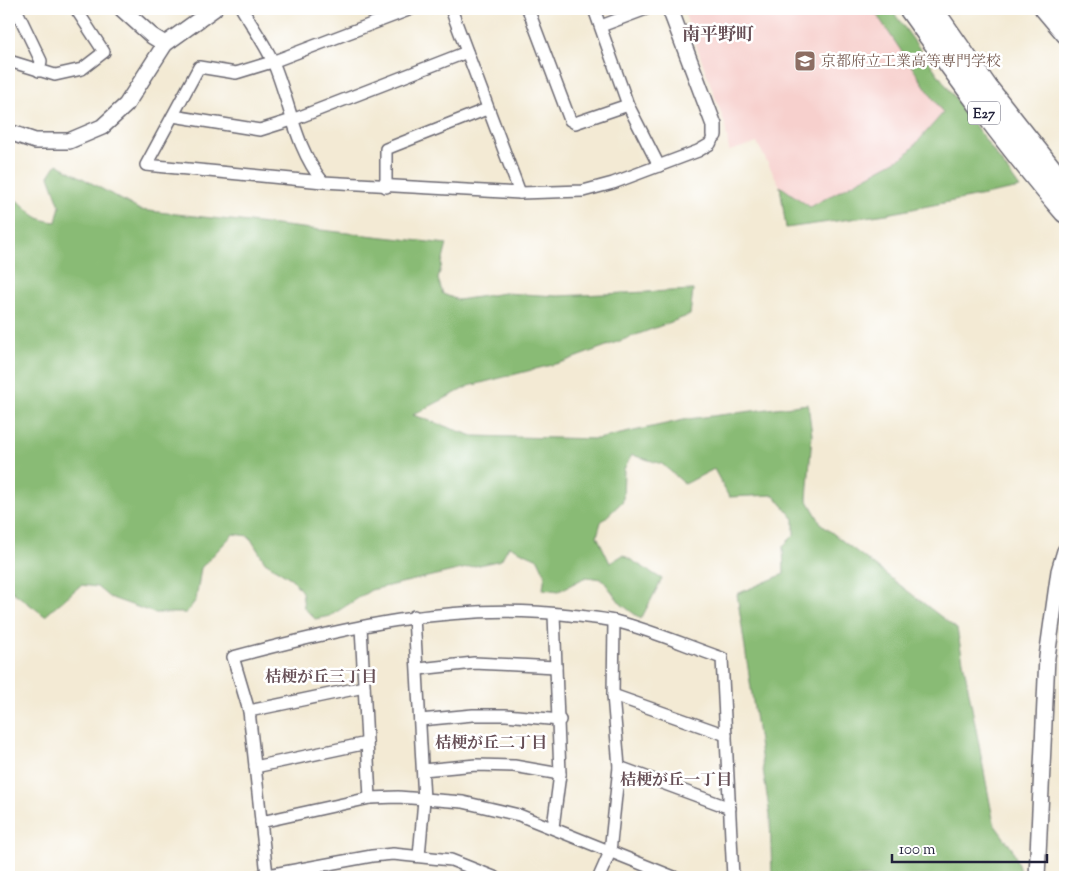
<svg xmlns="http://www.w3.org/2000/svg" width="1074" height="886" font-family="'Sorts Mill Goudy','Noto Serif JP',serif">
  <rect width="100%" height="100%" fill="#fff"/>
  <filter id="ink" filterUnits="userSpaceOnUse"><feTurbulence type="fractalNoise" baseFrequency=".02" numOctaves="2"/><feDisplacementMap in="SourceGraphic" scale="10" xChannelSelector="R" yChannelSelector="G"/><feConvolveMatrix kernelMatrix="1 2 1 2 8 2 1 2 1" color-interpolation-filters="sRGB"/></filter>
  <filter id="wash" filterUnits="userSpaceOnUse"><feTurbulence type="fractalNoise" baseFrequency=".0096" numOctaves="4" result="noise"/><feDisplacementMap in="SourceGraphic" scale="20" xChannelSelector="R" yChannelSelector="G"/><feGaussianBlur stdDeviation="1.12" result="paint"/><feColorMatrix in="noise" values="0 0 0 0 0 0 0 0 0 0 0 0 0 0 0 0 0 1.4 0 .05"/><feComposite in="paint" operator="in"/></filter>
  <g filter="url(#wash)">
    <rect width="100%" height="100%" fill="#f3ead4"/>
    <polygon fill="#f7d0cd" points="683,9 873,9 943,113 906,155 810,207 780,186 757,143 729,151 725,124"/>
    <g fill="#89bb75" stroke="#566e58">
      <polygon points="873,9 891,9 1020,188 887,214 786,228 780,186 810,207 906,155 943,113"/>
      <path d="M57,164L140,210L447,244L438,279L443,294L458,300L504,293L558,296L693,290L690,315L563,362L469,386L413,415L473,436L598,439L688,419L808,404L812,435L807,499L822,525L957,629L994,824L1013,850L1022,877H772L770,816L737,594L784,574L783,546L794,535V519L774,495L729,497L714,469L685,484L662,464L632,455L624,469L623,501L601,522L597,536L610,563L623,555L662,579L641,619L621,604L602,579L586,577L559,591L543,589L545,574L538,559L509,546L501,560L371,590L330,616L315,619L304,608L302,592L292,579L265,562L249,536L233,534L201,568L196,600L186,613H154L109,597L97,587L81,585L45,616L9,589V197C31,205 28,220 56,222L60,206L49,176Z"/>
    </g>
  </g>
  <g filter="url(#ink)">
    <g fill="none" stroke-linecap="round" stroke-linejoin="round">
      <g stroke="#6b6871" stroke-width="14">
        <g id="minor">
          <polyline points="16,9 41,61 39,71"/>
          <path d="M242,9C252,26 265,44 273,62C290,102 295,148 323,182L520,193L583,191L613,183L698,151L710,144L714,135"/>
          <polyline points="451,9 520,193"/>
          <polyline points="528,9 570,120 575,123 628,105"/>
          <polyline points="594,9 628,105 659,166"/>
          <polyline points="601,26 646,9"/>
          <polyline points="9,61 55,75 82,69 104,52 76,9"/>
          <polyline points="173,116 260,130 292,120 467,52"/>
          <polyline points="323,182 146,165 199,67 236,73 272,62 411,9"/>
          <polyline points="386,187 386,149 487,109"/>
          <polyline points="414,616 424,800 419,856"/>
          <polyline points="361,627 370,798"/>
          <polyline points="419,669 474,663 556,667"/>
          <polyline points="613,695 726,735"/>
          <polyline points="249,711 364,687"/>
          <polyline points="420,720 473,715 506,715 560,720"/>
          <polyline points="255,767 367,743"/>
          <polyline points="619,767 730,808"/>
          <polyline points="423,770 476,765 514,766 560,774"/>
          <polyline points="261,822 370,798 398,797 463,802 519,815 674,877"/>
          <polyline points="553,827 560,774 554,614"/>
          <path d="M267,875L249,711L233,657C343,628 455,601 570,615C584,617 600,618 615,621C651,630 687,646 722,658L733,877"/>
          <polyline points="257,877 372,856 393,854 451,860 494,877"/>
          <polyline points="599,877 610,852 619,767 613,695 614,621"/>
        </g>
      </g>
      <g stroke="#6b6871" stroke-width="18">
        <g id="tertiary">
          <polyline points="122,9 152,36 165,44"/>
          <polyline points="670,9 714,125 714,135"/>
          <polyline points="9,132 35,141 69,141 102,127 126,105 165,44 214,9"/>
          <polyline points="1037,877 1047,657 1059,571 1065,551"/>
        </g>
      </g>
      <g stroke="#6b6871" stroke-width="19">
        <polyline id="secondary" points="1043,9 1065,35"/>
      </g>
      <g stroke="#6b6871" stroke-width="24">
        <g id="motorway">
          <path d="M910,9C960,79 1009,147 1065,212"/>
          <polyline points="932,9 987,88 1065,187"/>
        </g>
      </g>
      <use href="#minor" stroke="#fff" stroke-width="11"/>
      <use href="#tertiary" stroke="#fff" stroke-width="15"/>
      <use href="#secondary" stroke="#fff" stroke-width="16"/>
      <use href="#motorway" stroke="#fff" stroke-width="21"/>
    </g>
  </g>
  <defs>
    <g id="school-square" transform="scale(1.125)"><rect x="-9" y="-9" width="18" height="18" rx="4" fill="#8d6e63" stroke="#fff"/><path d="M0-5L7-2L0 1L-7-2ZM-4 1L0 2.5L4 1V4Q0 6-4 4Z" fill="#fff"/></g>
  </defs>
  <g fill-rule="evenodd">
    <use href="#school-square" x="805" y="61"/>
  </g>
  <g text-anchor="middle" stroke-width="5" stroke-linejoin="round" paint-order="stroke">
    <rect fill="#fff" stroke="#646476" stroke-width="1" x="968" y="101.5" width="32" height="23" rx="4"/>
    <g font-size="14" font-weight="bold" fill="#22223b">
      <text x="984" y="118">E27</text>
    </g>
    <g font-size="15" fill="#785e54" stroke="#fff" text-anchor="start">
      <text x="821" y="66">京都府立工業高等専門学校</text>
    </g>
    <g font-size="16" font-weight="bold" fill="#675057" stroke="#fff">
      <text x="321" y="682">桔梗が丘三丁目</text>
      <text x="491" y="748">桔梗が丘二丁目</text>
      <text x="676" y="785">桔梗が丘一丁目</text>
    </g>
    <g font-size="18" font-weight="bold" fill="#675057" stroke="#fff">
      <text x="718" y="40">南平野町</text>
    </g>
  </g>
  <rect width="1074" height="886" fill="none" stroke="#fff" stroke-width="30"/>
  <path d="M892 854v8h155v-8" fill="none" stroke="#22223b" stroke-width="2.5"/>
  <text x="899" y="854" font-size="15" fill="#22223b" stroke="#ffffff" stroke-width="4" paint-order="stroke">100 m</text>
</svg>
